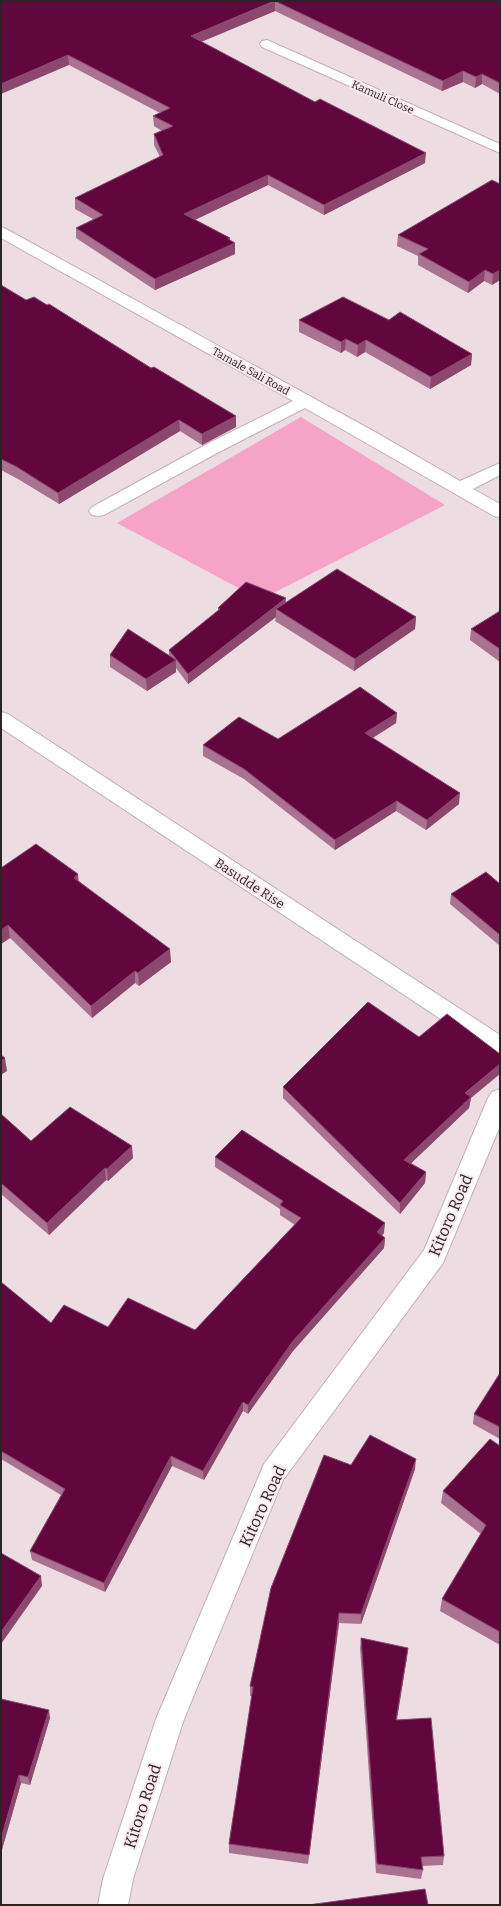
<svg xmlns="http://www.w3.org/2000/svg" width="501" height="1906" font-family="Bitter,serif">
  <rect width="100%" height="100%" fill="#eddde3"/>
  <polygon fill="#f5a3c7" points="301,417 445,505 262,599 246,592 117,523"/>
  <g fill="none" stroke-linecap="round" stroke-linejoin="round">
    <g stroke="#c0b1b7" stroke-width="2">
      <g id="minor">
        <polygon points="267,40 500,144 500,153 262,47 260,44 262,41"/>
        <polygon points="1,227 6,229 375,432 460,481 500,463 500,475 473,489 500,504 500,517 494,516 305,408 219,452 104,515 98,516 92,515 89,511 92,507 207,444 293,401 1,238"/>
        <polygon points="1,712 8,714 500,1035 500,1056 492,1053 1,728"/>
        <polygon points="500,1089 500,1126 443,1263 283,1480 184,1719 133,1879 128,1905 98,1905 103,1879 156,1719 264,1464 424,1250 488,1098 492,1092"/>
      </g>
    </g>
    <use href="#minor" fill="#fff" fill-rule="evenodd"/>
  </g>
  <g fill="#a87290">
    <polygon points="1,1 500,1 500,94 482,84 475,88 463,82 442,91 275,11 201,42 425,163 324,215 268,185 195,220 230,238 230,240 235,254 155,290 76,238 76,228 93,219 75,209 75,198 160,157 154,145 154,134 162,131 154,126 153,116 160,113 69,65"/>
    <polygon points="492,180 500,280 492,285 484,281 468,293 418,265 418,256 397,246 398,235"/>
    <polygon points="1,285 26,300 151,368 236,416 236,427 202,445 180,431 59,504 18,479 1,470"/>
    <polygon points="299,320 389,320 472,354 471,365 430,389 365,352 357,357 345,350 341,353 299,332"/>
    <polygon points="286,602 416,617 415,629 354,671 275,621 276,617 188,684 176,668 176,672 147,691 110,667 110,655 169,656 169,650 218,611 218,608"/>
    <polygon points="500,611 500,662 470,640 471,629"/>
    <polygon points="397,713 396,723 373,738 459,804 426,830 396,811 335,850 244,779 203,756 203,745 278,739"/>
    <polygon points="1,868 79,881 171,962 139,986 135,983 92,1018 10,938 1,944"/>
    <polygon points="500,884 500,946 450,904 451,894"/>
    <polygon points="283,1087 471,1098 469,1108 411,1163 426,1172 425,1183 400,1214 283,1098"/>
    <polygon points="1,1114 31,1141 133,1158 108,1181 106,1180 49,1235 1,1194"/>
    <polygon points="215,1157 384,1233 382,1235 385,1238 384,1248 293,1351 248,1414 243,1411 204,1480 172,1466 105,1592 32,1560 30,1551 61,1495 1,1459 1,1282 51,1323 108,1327 195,1330 295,1225 280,1215 280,1209 215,1167"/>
    <polygon points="500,1373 500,1439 473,1424 474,1414"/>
    <polygon points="500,1446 500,1645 440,1611 442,1599 481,1534 441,1503 443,1491"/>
    <polygon points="351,1465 415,1469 361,1624 339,1623 308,1864 229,1853 229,1844 252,1696 250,1696 250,1686"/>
    <polygon points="361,1638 407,1657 397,1720 444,1856 443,1865 422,1866 423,1870 421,1879 376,1873 360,1648"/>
    <polygon points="1,1699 50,1718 30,1785 21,1783 1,1853"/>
  </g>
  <g fill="#8c476f">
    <polygon points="275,1 275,11 191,46 191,36"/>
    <polygon points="68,55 69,65 1,94 1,84"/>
    <polygon points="463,71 463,82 442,91 443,81"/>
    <polygon points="482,74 482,84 475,88 476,77"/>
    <polygon points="426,153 425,163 324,215 324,205"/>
    <polygon points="268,175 268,185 184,225 184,214"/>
    <polygon points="230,238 230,245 235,243 235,254 155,290 155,279"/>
    <polygon points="485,270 484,281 468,293 469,282"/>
    <polygon points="500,270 500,280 492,285 493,274"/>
    <polygon points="346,339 345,350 341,353 341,342"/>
    <polygon points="366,340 365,352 357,357 358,345"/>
    <polygon points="472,354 471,365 430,389 431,377"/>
    <polygon points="236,416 236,427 202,445 202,434"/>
    <polygon points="179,420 180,431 59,504 58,493"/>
    <polygon points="286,598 285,609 276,609 276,617 188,684 188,674"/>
    <polygon points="416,617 415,629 354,671 355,659"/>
    <polygon points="176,660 176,672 147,691 146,679"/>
    <polygon points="397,713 396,723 364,743 365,733"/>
    <polygon points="460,793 459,804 426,830 427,820"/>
    <polygon points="397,801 396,811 335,850 335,840"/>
    <polygon points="78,874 79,887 74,878"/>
    <polygon points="8,925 10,938 1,944 1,930"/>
    <polygon points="170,949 171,962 139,986 138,973"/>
    <polygon points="135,971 135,983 92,1018 91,1006"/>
    <polygon points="5,1058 7,1071 1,1075 1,1061"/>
    <polygon points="500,1064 500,1074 471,1098 469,1108 403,1171 404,1160 465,1093"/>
    <polygon points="132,1146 133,1158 108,1181 107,1169"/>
    <polygon points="105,1168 106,1180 49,1235 47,1223"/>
    <polygon points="426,1172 425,1183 400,1214 400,1203"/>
    <polygon points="385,1223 384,1233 376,1242 377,1232"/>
    <polygon points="385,1238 384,1248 293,1351 248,1414 248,1405 293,1341"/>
    <polygon points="243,1402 243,1411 204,1480 203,1471"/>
    <polygon points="171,1456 172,1466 105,1592 104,1583"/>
    <polygon points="416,1459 415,1469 361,1624 361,1614"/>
    <polygon points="41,1576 42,1586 1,1644 1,1632"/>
    <polygon points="339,1613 339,1623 308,1864 309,1855"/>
    <polygon points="408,1648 407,1657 395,1729 396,1720"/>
    <polygon points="49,1710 50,1718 30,1785 28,1777"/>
    <polygon points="19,1775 21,1783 1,1853 1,1839"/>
  </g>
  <g fill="#62073d" stroke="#8c476f">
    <polygon points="1,1 274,1 191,36 315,102 320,99 426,153 324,205 268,175 184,214 230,238 228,239 235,243 155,279 76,228 103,215 75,198 163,155 154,134 173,126 153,116 170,108 68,55 1,84"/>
    <polygon points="275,1 500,1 500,83 482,74 476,77 463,71 443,81"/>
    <polygon points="492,180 500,184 500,270 493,274 485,270 469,282 419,254 428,249 398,235"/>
    <polygon points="1,285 26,300 34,297 47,305 49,304 151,368 154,367 236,416 202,434 179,420 58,493 17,467 1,459"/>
    <polygon points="343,297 389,320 400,312 472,354 431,377 366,340 358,345 346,339 341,342 299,320"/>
    <polygon points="337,569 416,617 355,659 276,609"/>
    <polygon points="246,582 286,598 188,674 169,650 220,609 218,608"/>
    <polygon points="500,611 500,649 471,629"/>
    <polygon points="128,629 176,660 146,679 110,655"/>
    <polygon points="360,687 397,713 365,733 460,793 427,820 397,801 335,840 244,769 203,745 239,717 278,739"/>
    <polygon points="36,844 78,874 74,878 170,949 138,973 135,971 91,1006 8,925 1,930 1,868"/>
    <polygon points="486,872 500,884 500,935 451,894"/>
    <polygon points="368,1002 419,1037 447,1014 500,1054 500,1064 465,1093 471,1097 404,1160 426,1172 400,1203 283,1087"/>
    <polygon points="1,1055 5,1058 1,1061"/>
    <polygon points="70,1107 132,1146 107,1169 105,1168 47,1223 1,1183 1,1114 31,1141"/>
    <polygon points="242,1130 385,1223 377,1232 385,1238 293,1341 248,1405 243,1402 203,1471 171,1456 104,1583 30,1551 65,1489 1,1451 1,1282 51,1323 64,1305 108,1327 128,1298 195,1330 301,1218 280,1205 283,1201 215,1157"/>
    <polygon points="500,1373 500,1427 474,1414"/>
    <polygon points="370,1435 416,1459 361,1614 339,1613 309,1855 229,1844 253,1687 250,1686 271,1588 324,1455 351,1465"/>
    <polygon points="490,1439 500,1446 500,1632 442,1599 486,1525 443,1491"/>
    <polygon points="1,1553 41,1576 1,1632"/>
    <polygon points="361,1638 408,1648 396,1720 431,1718 444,1856 421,1857 423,1870 377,1864"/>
    <polygon points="1,1699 49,1710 28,1777 19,1775 1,1839"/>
    <polygon points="425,1889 428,1905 308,1905"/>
  </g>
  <g text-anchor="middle" stroke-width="4" stroke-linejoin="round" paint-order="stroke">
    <g font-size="11" fill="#2a2427" stroke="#faeaf0">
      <text transform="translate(383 97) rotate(24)" y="4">Kamuli Close</text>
      <text transform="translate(251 371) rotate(29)" y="4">Tamale Sali Road</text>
    </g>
    <g font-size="13" fill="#2a2427" stroke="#faeaf0">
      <text transform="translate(250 883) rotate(33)" y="5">Basudde Rise</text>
    </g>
    <g font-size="16" fill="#2a2427" stroke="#faeaf0">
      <text transform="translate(450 1215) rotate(-67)" y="6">Kitoro Road</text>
      <text transform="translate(262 1506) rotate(-65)" y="6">Kitoro Road</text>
      <text transform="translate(142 1806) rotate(-72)" y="6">Kitoro Road</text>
    </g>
  </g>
  <rect width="501" height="1906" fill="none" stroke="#2a2427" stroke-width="4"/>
</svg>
